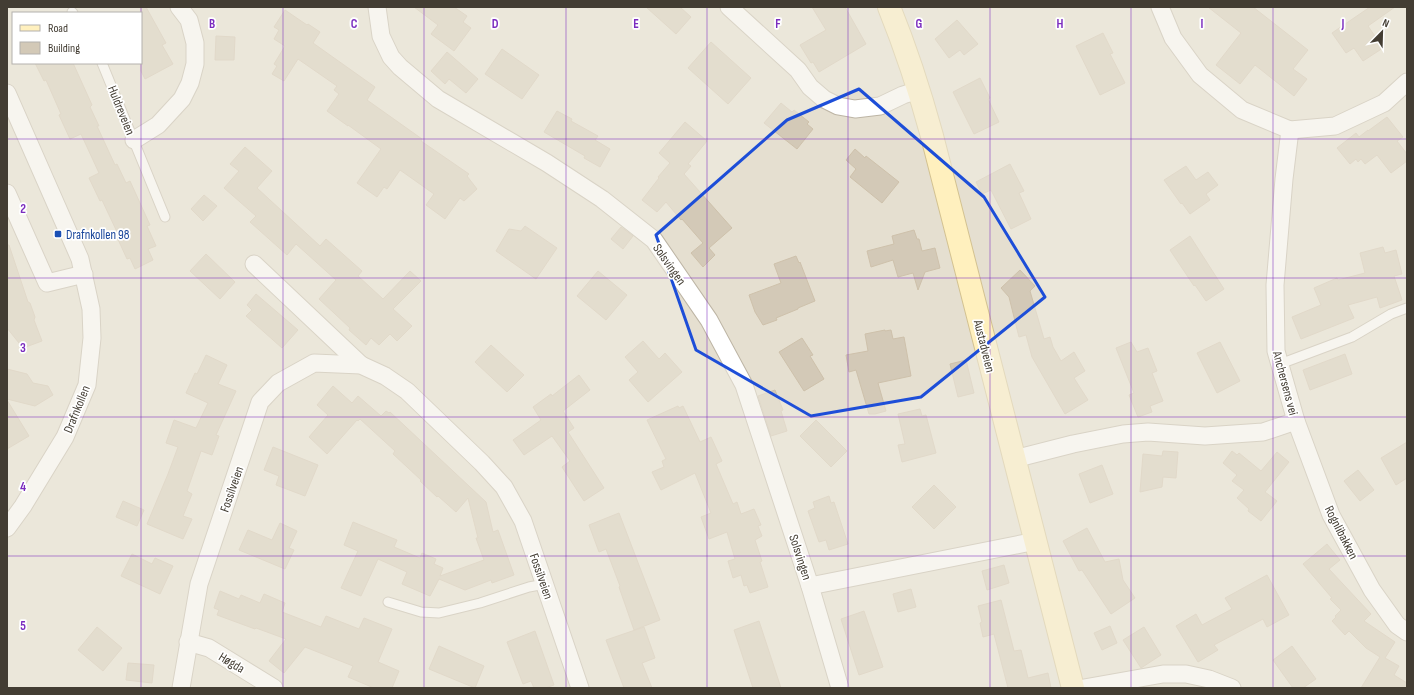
<svg xmlns="http://www.w3.org/2000/svg" width="1414" height="695" font-family="'Sofia Sans Condensed',sans-serif">
  <rect width="100%" height="100%" fill="#f1ede2"/>
  <path fill="#e5dfd0" fill-rule="evenodd" d="M7,7H1407V688H7ZM13,13H141V63H13Z"/>
  <g fill="#d3c9b7" stroke="#cec1ab">
    <polygon points="141,7 146,7 166,43 162,45 173,64 145,79 141,71"/>
    <polygon points="414,7 454,7 467,16 463,22 471,28 454,51 431,34 438,25"/>
    <polygon points="646,7 680,7 691,17 676,34"/>
    <polygon points="812,7 845,7 866,44 819,72 813,62 811,63 800,45 826,30"/>
    <polygon points="1208,7 1253,7 1308,50 1293,69 1307,79 1294,96 1255,65 1240,84 1216,65 1241,33"/>
    <polygon points="1370,7 1395,7 1368,26 1383,48 1363,61 1354,48 1346,53 1332,33"/>
    <polygon points="285,10 307,25 308,24 320,32 313,43 375,87 367,100 422,139 421,141 469,174 467,176 477,189 464,201 460,198 445,219 426,205 434,194 400,170 387,189 384,187 377,197 357,183 381,149 348,125 348,126 327,111 339,94 334,90 337,86 298,59 284,81 272,74 277,66 274,64 285,46 274,39 279,30 274,27"/>
    <polygon points="957,20 978,44 964,55 960,50 949,58 935,39"/>
    <polygon points="1103,33 1113,53 1110,54 1125,83 1100,95 1076,46"/>
    <polygon points="216,36 235,37 234,60 215,60"/>
    <polygon points="711,42 751,78 728,104 688,68"/>
    <polygon points="502,49 539,75 522,99 485,74"/>
    <polygon points="447,52 478,79 466,93 449,79 445,84 431,71"/>
    <polygon points="35,63 73,63 92,105 90,107 99,126 97,126 115,165 117,164 126,183 130,181 150,225 147,226 156,246 148,249 153,260 135,269 130,258 127,259 116,235 118,234 102,200 100,201 89,178 99,173 81,134 70,139 59,115 61,114 46,80 44,81"/>
    <polygon points="980,78 990,98 988,99 999,122 974,134 953,92"/>
    <polygon points="781,103 792,112 794,110 809,122 807,124 813,129 797,149 764,123"/>
    <polygon points="557,111 572,119 571,121 598,136 595,140 610,149 600,167 584,158 585,156 544,132"/>
    <polygon points="1387,117 1403,137 1397,141 1407,154 1407,161 1391,173 1377,155 1365,164 1361,159 1358,162 1356,159 1350,164 1337,148 1356,133 1359,137 1368,130 1368,131"/>
    <polygon points="685,122 707,141 688,164 691,166 684,174 732,228 709,248 715,255 703,267 691,253 703,243 682,219 681,220 666,202 657,212 642,200 659,178 658,177 670,163 659,153"/>
    <polygon points="245,147 272,171 257,188 320,246 326,239 362,271 358,276 383,299 410,271 421,281 393,309 412,326 397,341 390,334 379,345 371,338 366,345 349,330 350,328 319,299 336,280 296,244 287,255 250,222 256,216 224,188 239,171 230,164"/>
    <polygon points="855,149 865,158 866,156 899,182 882,203 850,177 856,169 846,160"/>
    <polygon points="1010,164 1024,191 1019,193 1031,219 1011,229 991,190 982,194 976,182"/>
    <polygon points="1186,166 1196,180 1208,172 1218,185 1206,194 1210,200 1190,214 1182,203 1181,204 1164,180"/>
    <polygon points="204,195 217,206 203,221 191,209"/>
    <polygon points="525,226 557,248 536,279 496,251 509,229 521,231"/>
    <polygon points="621,227 633,236 623,249 611,239"/>
    <polygon points="914,230 917,239 919,239 922,251 935,248 940,268 925,272 918,290 913,273 898,277 893,260 871,267 867,251 894,244 892,236"/>
    <polygon points="1190,236 1224,289 1206,301 1195,285 1194,286 1170,250"/>
    <polygon points="7,245 9,245 28,302 30,303 35,317 34,320 42,341 23,348 7,328"/>
    <polygon points="1383,247 1385,253 1396,250 1402,274 1394,276 1402,300 1380,308 1377,297 1348,305 1354,318 1301,339 1292,317 1321,305 1314,288 1337,278 1338,280 1365,273 1360,253"/>
    <polygon points="206,254 235,282 220,299 190,271"/>
    <polygon points="796,256 799,263 800,262 815,301 798,308 798,309 776,318 777,320 763,325 755,312 749,295 781,283 774,264"/>
    <polygon points="1020,270 1035,286 1030,291 1044,339 1050,337 1053,347 1061,361 1074,352 1085,371 1074,378 1088,400 1065,414 1032,357 1026,335 1019,337 1009,297 1001,288"/>
    <polygon points="598,271 627,295 606,320 577,296"/>
    <polygon points="256,294 298,330 282,348 246,316 252,310 247,305"/>
    <polygon points="885,330 885,331 891,330 893,339 904,337 911,376 878,383 886,411 875,414 869,414 856,370 849,372 846,355 868,351 865,334"/>
    <polygon points="802,338 813,355 810,356 824,379 804,391 779,352"/>
    <polygon points="643,341 659,359 665,353 682,372 648,402 629,380 638,372 625,357"/>
    <polygon points="1131,342 1137,352 1148,348 1157,371 1152,373 1163,401 1150,406 1152,412 1138,417 1129,395 1134,393 1116,348"/>
    <polygon points="1220,342 1240,381 1217,393 1197,353"/>
    <polygon points="491,345 524,375 507,392 475,362"/>
    <polygon points="1345,354 1352,374 1310,390 1303,370"/>
    <polygon points="206,355 227,365 218,384 236,391 216,435 219,436 212,455 201,451 187,491 192,494 183,516 192,519 183,539 147,524 168,474 178,447 166,443 174,420 196,428 208,403 186,393 195,373 197,374"/>
    <polygon points="966,360 974,393 958,397 950,364"/>
    <polygon points="7,369 27,374 33,383 48,386 53,395 35,406 7,399"/>
    <polygon points="579,375 590,390 563,411 574,428 568,432 604,488 584,501 562,467 570,461 552,436 524,455 513,440 541,420 533,407 551,394 552,396"/>
    <polygon points="333,386 352,403 358,396 381,416 386,411 389,413 390,412 486,502 493,532 498,530 514,575 492,583 491,580 465,590 439,579 430,596 402,584 407,572 378,559 361,596 341,588 358,551 344,545 353,522 397,540 394,547 420,558 422,553 436,559 434,564 443,568 440,576 484,560 476,538 478,538 468,498 456,512 438,496 437,497 420,481 421,480 393,454 395,451 360,419 358,421 357,420 327,454 309,437 328,415 317,405"/>
    <polygon points="775,390 783,410 781,411 787,431 771,436 758,396"/>
    <polygon points="7,400 29,436 7,449"/>
    <polygon points="678,406 679,408 683,406 700,442 711,437 722,461 716,464 733,504 737,502 741,514 754,509 761,525 758,526 762,536 755,540 762,561 760,562 768,587 750,593 747,585 744,586 741,575 733,578 728,561 735,559 727,532 709,539 701,517 711,513 695,473 661,490 652,472 664,467 662,461 666,459 647,420"/>
    <polygon points="920,409 922,416 926,415 936,453 902,462 898,445 905,444 898,414"/>
    <polygon points="816,420 847,451 831,467 800,436"/>
    <polygon points="1407,442 1407,478 1396,485 1381,458"/>
    <polygon points="273,447 318,465 305,496 276,485 279,476 264,470"/>
    <polygon points="1163,451 1178,452 1176,478 1163,477 1162,487 1140,492 1143,454 1162,456"/>
    <polygon points="1232,451 1237,455 1239,453 1261,471 1277,452 1289,462 1265,492 1277,501 1261,521 1248,511 1249,509 1237,498 1244,490 1232,481 1237,475 1223,463"/>
    <polygon points="1102,465 1113,494 1090,503 1079,474"/>
    <polygon points="1358,470 1374,490 1360,501 1344,481"/>
    <polygon points="934,485 956,507 934,529 912,507"/>
    <polygon points="829,496 831,503 834,502 848,544 829,550 826,540 819,542 808,511 815,508 813,502"/>
    <polygon points="123,501 144,510 137,526 116,517"/>
    <polygon points="619,513 660,620 634,630 619,587 620,586 606,549 599,552 589,525"/>
    <polygon points="280,523 297,531 289,548 294,550 285,569 239,550 248,530 272,540"/>
    <polygon points="1087,528 1105,562 1119,559 1123,580 1135,598 1111,614 1082,570 1079,571 1063,541"/>
    <polygon points="1327,544 1340,560 1329,569 1371,614 1364,621 1395,642 1385,658 1399,666 1394,675 1407,683 1407,688 1361,688 1380,657 1366,648 1349,631 1345,635 1332,621 1336,617 1335,616 1341,610 1330,599 1332,598 1303,564"/>
    <polygon points="132,554 152,564 155,558 173,566 160,594 121,576"/>
    <polygon points="1004,565 1009,583 987,590 982,571"/>
    <polygon points="1267,575 1289,615 1267,627 1263,619 1214,645 1218,650 1198,662 1176,626 1196,614 1202,625 1232,609 1225,598"/>
    <polygon points="911,589 916,607 898,612 893,594"/>
    <polygon points="220,591 239,599 241,595 260,603 264,594 285,603 282,612 321,627 326,616 359,629 364,618 392,629 378,662 399,671 392,688 374,688 348,677 353,666 305,647 284,673 269,661 286,639 256,628 255,629 217,615 219,610 214,608"/>
    <polygon points="1001,600 1014,651 1021,650 1028,678 1048,673 1051,688 1008,688 994,634 983,637 980,623 982,622 978,606"/>
    <polygon points="864,611 883,667 859,675 841,619"/>
    <polygon points="759,621 781,688 753,688 734,630"/>
    <polygon points="1110,626 1117,643 1102,650 1094,633"/>
    <polygon points="97,627 122,648 103,671 78,650"/>
    <polygon points="644,627 655,658 642,663 652,688 624,688 606,640"/>
    <polygon points="1144,627 1161,655 1141,668 1123,640"/>
    <polygon points="535,631 554,685 545,688 534,688 531,681 523,684 507,642"/>
    <polygon points="439,646 484,666 475,688 429,669"/>
    <polygon points="1292,646 1316,679 1303,688 1293,688 1273,660"/>
    <polygon points="128,663 154,665 152,683 126,680"/>
  </g>
  <g fill="none" stroke-linecap="round" stroke-linejoin="round">
    <g stroke="#bdb5a5" stroke-width="11">
      <g id="lane">
        <polyline points="72,12 73,13"/>
        <polyline points="102,63 165,217"/>
        <polyline points="1280,364 1352,337 1391,314 1407,308"/>
        <polyline points="388,602 421,612 439,613 480,603 529,587 545,584"/>
      </g>
    </g>
    <g stroke="#bdb5a5" stroke-width="19">
      <g id="street">
        <polyline points="377,7 381,36 391,57 400,67 438,99 547,163 602,199 654,240 709,320 744,385 810,586 840,688"/>
        <polyline points="729,7 798,70 810,87 824,99 838,106 855,109 880,106 903,95 919,90"/>
        <polyline points="1160,7 1173,38 1200,75 1242,110 1290,130 1335,126 1384,103 1407,82"/>
        <polyline points="7,93 80,259 91,309 92,338 87,385 65,437 23,506 7,528"/>
        <polyline points="1290,130 1284,179 1275,285 1276,351 1296,421 1331,515 1372,590 1397,625 1407,632"/>
        <polyline points="134,140 158,125 182,99 190,83 195,64 195,43 189,20 179,7"/>
        <polyline points="7,193 47,283 84,274"/>
        <polyline points="254,264 361,365"/>
        <polyline points="1014,459 1073,444 1123,434 1148,432 1205,436 1263,432 1296,421"/>
        <polyline points="810,586 1036,541"/>
        <polyline points="188,642 209,648 274,688"/>
        <polyline points="181,688 199,584 260,402 278,383 314,363 361,365 385,376 407,391 482,463 504,487 523,521 580,688"/>
        <polyline points="1084,688 1163,674 1186,674 1209,679 1232,688"/>
      </g>
    </g>
    <g stroke="#d3c291" stroke-width="24">
      <path id="secondary" d="M889,7C906,49 920,92 932,136L1073,688"/>
    </g>
    <use href="#lane" stroke="#fff" stroke-width="9"/>
    <use href="#street" stroke="#fff" stroke-width="17"/>
    <use href="#secondary" stroke="#fff0be" stroke-width="22"/>
  </g>
  <path d="M0 0H1414V695H0ZM859,89L984,197L1045,297L921,397L811,416L696,350L656,235L787,120Z" fill="#f1ede2" fill-opacity=".55" fill-rule="evenodd"/>
  <path fill="none" stroke="#1d4ed8" stroke-width="3" stroke-linejoin="round" d="M859,89L984,197L1045,297L921,397L811,416L696,350L656,235L787,120Z"/>
  <path fill="none" stroke="#7b2cbf" stroke-width="1" stroke-opacity="0.55" d="M141,7V688M283,7V688M424,7V688M566,7V688M707,7V688M848,7V688M990,7V688M1131,7V688M1273,7V688M7,139H1407M7,278H1407M7,417H1407M7,556H1407"/>
  <rect fill="#1a4fb4" stroke="#fff" stroke-width="1.5" x="54" y="230" width="8" height="8" rx="2"/>
  <g text-anchor="middle" stroke-width="3.5" stroke-linejoin="round" paint-order="stroke">
    <g font-size="13" fill="#433d33" stroke="#fff">
      <text transform="translate(122 110) rotate(68)" y="5">Huldreveien</text>
      <text transform="translate(670 264) rotate(55)" y="5">Solsvingen</text>
      <text transform="translate(985 346) rotate(76)" y="5">Austadveien</text>
      <text transform="translate(1286 383) rotate(75)" y="5">Anchersens vei</text>
      <text transform="translate(76 409) rotate(-68)" y="5">Drafnkollen</text>
      <text transform="translate(231 489) rotate(-71)" y="5">Fossilveien</text>
      <text transform="translate(1342 532) rotate(63)" y="5">Rognlibakken</text>
      <text transform="translate(801 557) rotate(72)" y="5">Solsvingen</text>
      <text transform="translate(542 576) rotate(71)" y="5">Fossilveien</text>
      <text transform="translate(232 662) rotate(31)" y="5">Høgda</text>
    </g>
    <g font-size="13" fill="#164399" stroke="#fff" text-anchor="start">
      <text x="66" y="239">Drafnkollen 98</text>
    </g>
  </g>
  <g font-size="13" text-anchor="middle" font-weight="bold" fill="#7b2cbf" stroke="#fff" stroke-width="3.5" stroke-linejoin="round" paint-order="stroke">
    <text x="212" y="28">B</text>
    <text x="354" y="28">C</text>
    <text x="495" y="28">D</text>
    <text x="636" y="28">E</text>
    <text x="778" y="28">F</text>
    <text x="919" y="28">G</text>
    <text x="1060" y="28">H</text>
    <text x="1202" y="28">I</text>
    <text x="1343" y="28">J</text>
    <text x="23" y="213">2</text>
    <text x="23" y="352">3</text>
    <text x="23" y="491">4</text>
    <text x="23" y="630">5</text>
  </g>
  <rect width="1414" height="695" fill="none" stroke="#433d33" stroke-width="16"/>
  <rect x="12" y="12" width="130" height="52" fill="#ffffff" stroke="#b4b1ad"/>
  <rect x="20" y="25" width="20" height="6" fill="#fff0be" stroke="#b4b1ad"/>
  <text x="48" y="32" font-size="12" fill="#433d33">Road</text>
  <rect x="20" y="42" width="20" height="12" fill="#d3c9b7" stroke="#b4b1ad"/>
  <text x="48" y="52" font-size="12" fill="#433d33">Building</text>
  <g transform="translate(1382 32) rotate(23)" stroke="#ffffff" stroke-width="3" paint-order="stroke">
  <path d="M0-3L7 15L0 10L-7 15Z" fill="#433d33"/>
  <text y="-6" font-size="11" font-weight="bold" text-anchor="middle" fill="#433d33">N</text>
  </g>
</svg>
